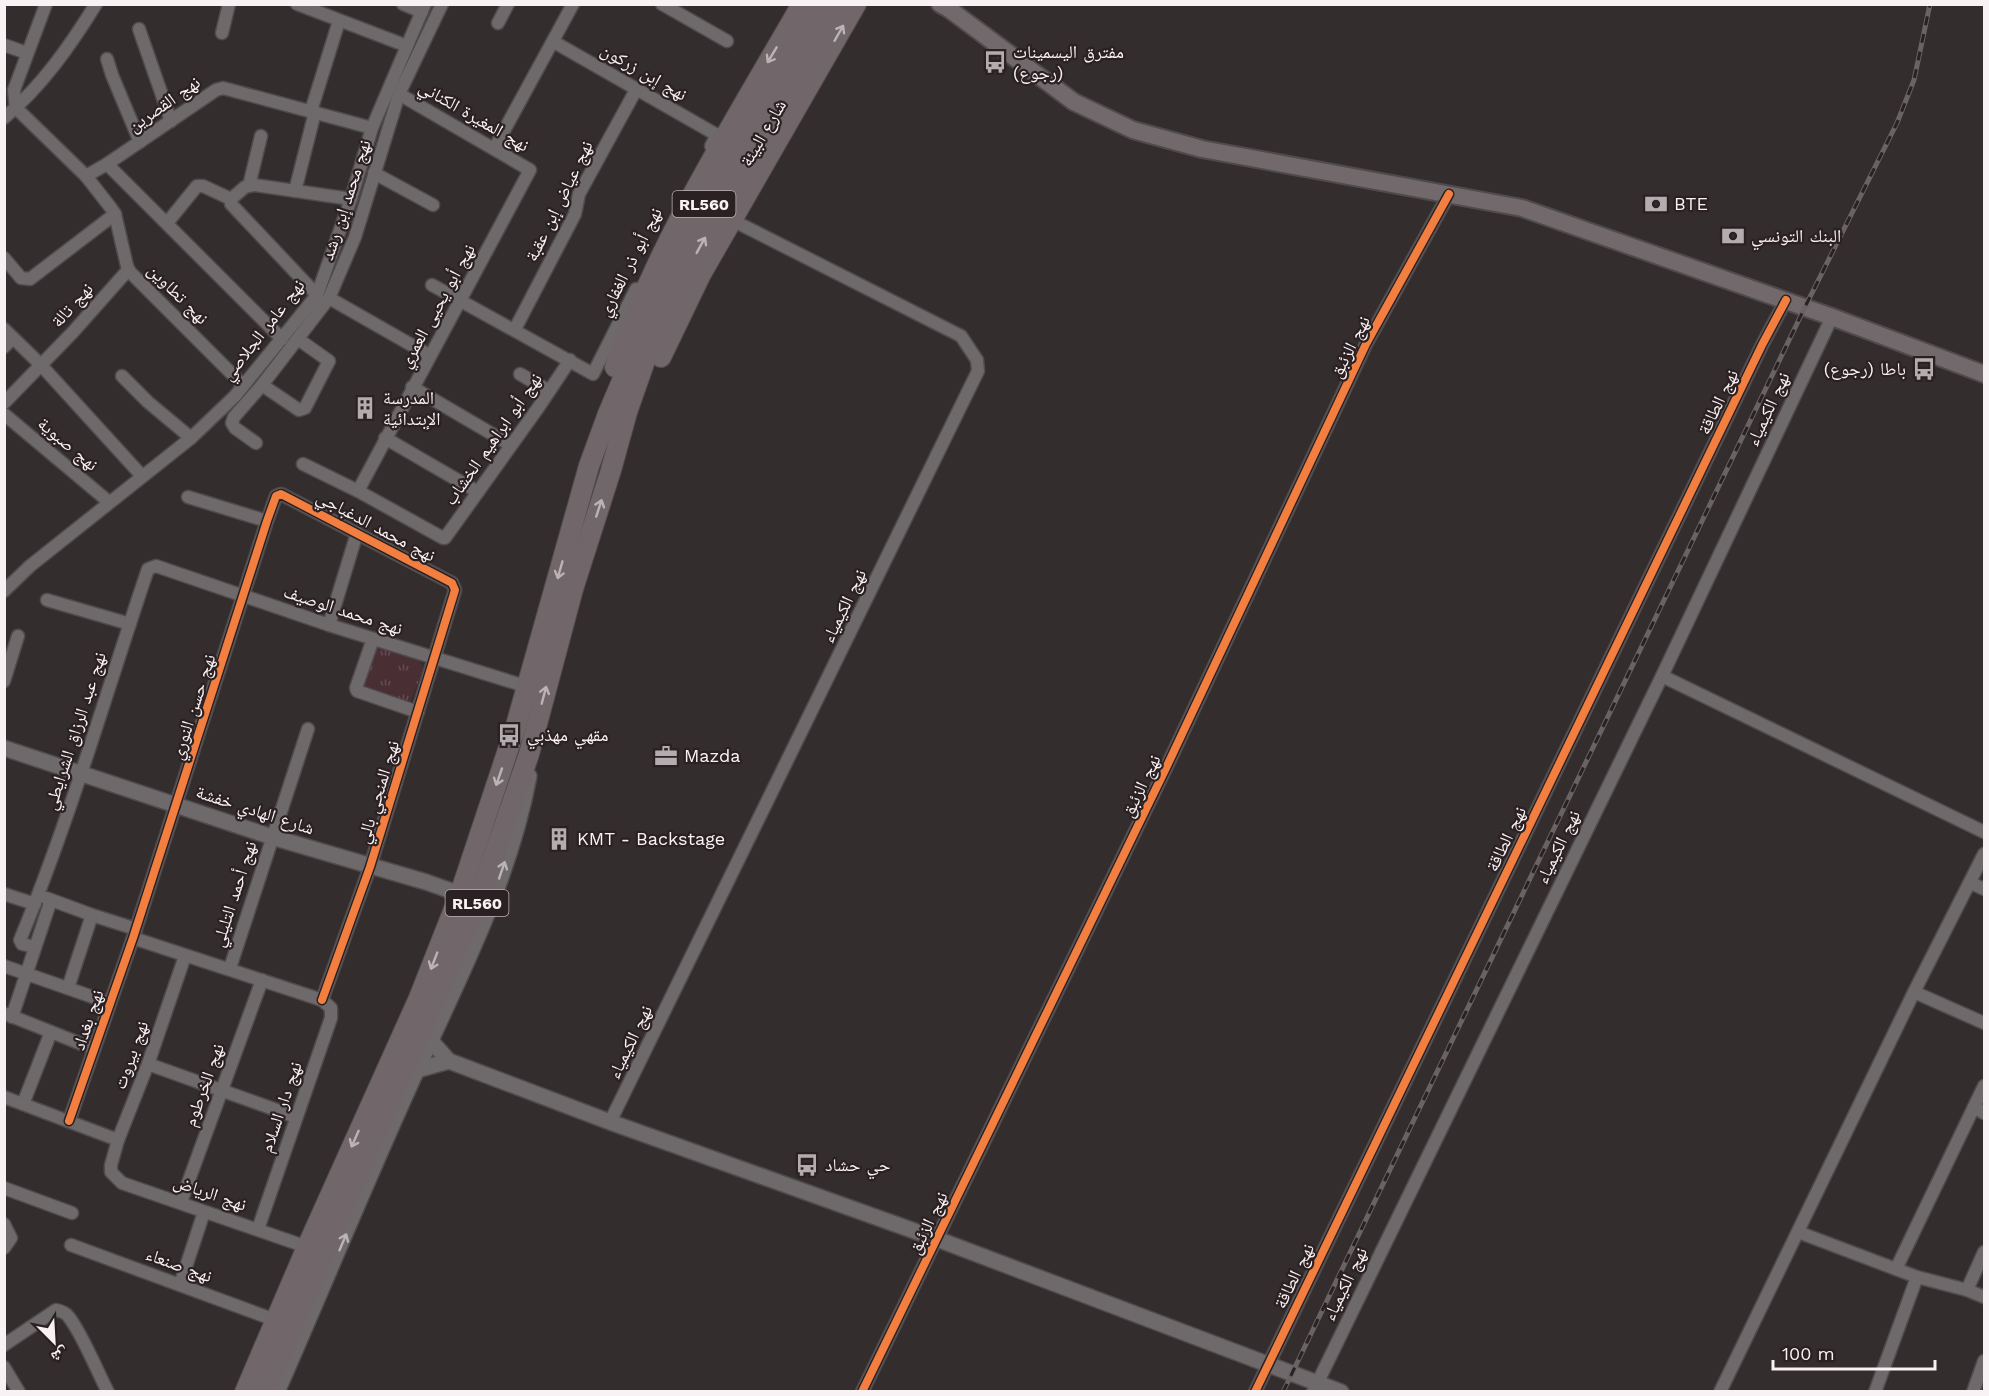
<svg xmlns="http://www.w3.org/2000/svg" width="1989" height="1396" font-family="'Work Sans','Noto Naskh Arabic',sans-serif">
  <defs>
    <pattern id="grass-tufts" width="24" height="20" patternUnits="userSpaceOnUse" patternTransform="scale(1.5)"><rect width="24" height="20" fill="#492e34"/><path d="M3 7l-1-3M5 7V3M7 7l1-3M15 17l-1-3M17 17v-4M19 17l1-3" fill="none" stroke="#644d52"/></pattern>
  </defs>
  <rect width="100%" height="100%" fill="#332d2e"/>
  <polygon fill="url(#grass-tufts)" points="378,645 418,659 424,668 410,702 366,689 363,683"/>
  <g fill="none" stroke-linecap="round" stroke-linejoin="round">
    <g stroke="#4f4a4b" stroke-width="15">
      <g id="minor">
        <polyline points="46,4 14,90 16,108 86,176 111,208 115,214 127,266 130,272 243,385"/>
        <polyline points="297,4 407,46"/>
        <polyline points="403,4 422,12"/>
        <polyline points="662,4 727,41"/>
        <polyline points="498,23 508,4"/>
        <polyline points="139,29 171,121"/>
        <polyline points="222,33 229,4"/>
        <polyline points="554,42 717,135 711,146"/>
        <polyline points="4,45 27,53"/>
        <polyline points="107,59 112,75 140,142"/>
        <polyline points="311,111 339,21"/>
        <path d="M4,118C42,86 70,46 96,4"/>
        <polyline points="494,149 573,4"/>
        <polyline points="107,164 282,339"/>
        <polyline points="374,173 433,205"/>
        <polyline points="86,176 107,164 216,90 223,88 372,128"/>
        <polyline points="249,186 261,136"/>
        <polyline points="295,191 315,112"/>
        <polyline points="167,223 197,186 203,186 231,199"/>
        <polyline points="4,258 21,278 30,279 115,214"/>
        <polyline points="432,285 593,374 636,289"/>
        <polyline points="317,295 231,204 231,199 245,187 254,185 351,199"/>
        <polyline points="329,298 429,355"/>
        <polyline points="4,329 40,364 142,476"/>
        <polyline points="515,329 575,214 579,194 637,88"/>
        <polyline points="4,347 13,338"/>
        <polyline points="520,374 549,391"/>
        <polyline points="122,376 148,402 191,438"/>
        <polyline points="262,385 299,410 305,408 329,361 298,339"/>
        <polyline points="412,387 511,445"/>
        <polyline points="4,403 73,332 128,270"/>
        <polyline points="4,414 109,502"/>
        <polyline points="385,438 478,492"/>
        <polyline points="256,443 235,428 232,423 234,417 262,385 329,298 355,237 399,94 442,4"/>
        <polyline points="303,464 358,491 443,538 445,538 538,408 570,360"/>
        <polyline points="358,491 530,170 399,94"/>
        <polyline points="188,497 267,521"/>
        <polyline points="4,591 30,566 191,438 235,396 317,295 351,199 372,128 425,4"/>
        <polyline points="47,600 130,624"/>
        <polyline points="329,625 357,533"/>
        <polyline points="373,639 356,688 357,691 418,712"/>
        <polyline points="1662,676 1984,832"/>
        <polyline points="4,681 18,636"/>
        <polyline points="1971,883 1984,889"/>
        <polyline points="4,894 35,904"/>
        <polyline points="46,898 92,915 136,929"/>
        <polyline points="133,938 322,1000 331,1008 331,1018 258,1229"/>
        <path d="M35,947L22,944L20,940C70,819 106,693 148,569L156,566L329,625L528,687"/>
        <polyline points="185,956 148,1064 118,1140 111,1165 111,1172 122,1183 307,1247"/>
        <polyline points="4,966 110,1003"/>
        <polyline points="230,968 308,729"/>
        <polyline points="68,988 92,915"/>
        <polyline points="1914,992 1984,1023"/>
        <polyline points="6,1014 94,1049"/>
        <polyline points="12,1017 51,900"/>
        <polyline points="148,1064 296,1117"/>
        <polyline points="4,1097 118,1140"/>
        <polyline points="23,1104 51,1032"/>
        <polyline points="1974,1107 1984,1113"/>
        <polyline points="69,1121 133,938 267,521 276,496 281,494 452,583 455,590 370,867 322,1000"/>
        <polyline points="610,1122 978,371 977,360 961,336 732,220"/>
        <polyline points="4,1188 72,1213"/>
        <polyline points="181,1202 262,980"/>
        <polyline points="4,1224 11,1238 4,1248"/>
        <polyline points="1798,1232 1917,1277 1967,1290 1984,1297"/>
        <polyline points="71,1245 275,1320"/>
        <polyline points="1896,1269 1984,1086"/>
        <polyline points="180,1285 204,1212"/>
        <polyline points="1967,1290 1984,1252"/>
        <path d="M4,1345L56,1310C61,1311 65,1312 68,1316C82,1333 97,1371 108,1392"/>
        <polyline points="4,1367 19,1392"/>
        <polyline points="862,1392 1166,768 1366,344 1449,194"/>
        <polyline points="1255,1392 1762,345 1786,300"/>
        <polyline points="1313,1392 1662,676 1832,317"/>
        <polyline points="1720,1392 1914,992 1984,854"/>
        <polyline points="1875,1392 1917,1277"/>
        <polyline points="1973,1392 1984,1361"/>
      </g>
    </g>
    <g stroke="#4f4a4b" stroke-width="18">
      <g id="tertiary">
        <polyline points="4,748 272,837 426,882 460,894"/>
        <polyline points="431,1041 449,1061 610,1122 937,1239 1341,1392"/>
        <polyline points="417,1070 449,1061"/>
        <path d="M277,1392C324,1285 368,1177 416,1072C460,977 510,879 529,776"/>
      </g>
    </g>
    <g stroke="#4f4a4b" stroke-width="20">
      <polyline id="secondary" points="940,4 949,9 1074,102 1133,130 1202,149 1522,208 1832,317 1984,374"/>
    </g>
    <g stroke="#4f4a4b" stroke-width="22">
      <g id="trunk">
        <polyline points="661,357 701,274 856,4"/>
        <path d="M615,367C659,239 735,121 802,4"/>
        <polyline points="245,1392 307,1247 419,998 460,894 515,729 589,466 608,414 652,310 706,201 819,4"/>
        <polyline points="265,1392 363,1162 477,904 529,754 573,589 611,470 627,412 648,352 695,255 838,4"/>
      </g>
    </g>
    <use href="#minor" stroke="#6e696a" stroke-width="12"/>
    <use href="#tertiary" stroke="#6e696a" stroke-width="15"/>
    <use href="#secondary" stroke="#71696b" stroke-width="16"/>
    <use href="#trunk" stroke="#716669" stroke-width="20"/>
    <g stroke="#686364" stroke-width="5">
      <polyline id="rail" points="1283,1392 1805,307 1897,123 1914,80 1930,4"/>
    </g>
    <use href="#rail" stroke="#2b2123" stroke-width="3" stroke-dasharray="9" stroke-linecap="butt"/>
    <g stroke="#2b2123" stroke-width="11">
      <g id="cycleway">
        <polyline points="69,1121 133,938 267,521 276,496 281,494 452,583 455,590 370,867 322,1000"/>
        <polyline points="862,1392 1166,768 1366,344 1449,194"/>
        <polyline points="1255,1392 1762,345 1786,300"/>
      </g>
    </g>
    <use href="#cycleway" stroke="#f27e40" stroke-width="8"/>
  </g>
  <defs><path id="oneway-shaft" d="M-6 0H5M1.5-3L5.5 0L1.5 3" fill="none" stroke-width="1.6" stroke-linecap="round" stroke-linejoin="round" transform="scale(1.5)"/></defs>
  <g stroke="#bcb3b5">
    <use href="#oneway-shaft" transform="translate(839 33) rotate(-60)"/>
    <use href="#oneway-shaft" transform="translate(772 55) rotate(121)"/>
    <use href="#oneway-shaft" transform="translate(701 245) rotate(-61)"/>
    <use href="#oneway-shaft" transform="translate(599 508) rotate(-72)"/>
    <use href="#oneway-shaft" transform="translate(560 570) rotate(106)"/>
    <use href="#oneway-shaft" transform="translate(544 695) rotate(-75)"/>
    <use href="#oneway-shaft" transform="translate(499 777) rotate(109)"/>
    <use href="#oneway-shaft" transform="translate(434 961) rotate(111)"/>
    <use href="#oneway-shaft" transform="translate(355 1139) rotate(114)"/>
  </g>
  <g stroke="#bab4b6">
    <use href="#oneway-shaft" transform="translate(502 870) rotate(-71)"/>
    <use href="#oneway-shaft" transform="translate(343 1242) rotate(-67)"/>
  </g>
  <defs>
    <g id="bus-bare" transform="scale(1.8)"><path d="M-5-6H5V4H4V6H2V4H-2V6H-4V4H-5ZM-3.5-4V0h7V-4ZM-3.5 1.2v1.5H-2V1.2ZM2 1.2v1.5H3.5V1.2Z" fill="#b4adaf" stroke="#2b2123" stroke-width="2.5" paint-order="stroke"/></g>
    <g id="bank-bare" transform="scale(1.8)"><path d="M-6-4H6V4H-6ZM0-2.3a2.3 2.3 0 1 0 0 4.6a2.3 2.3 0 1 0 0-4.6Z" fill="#b4adaf" stroke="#2b2123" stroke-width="2.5" paint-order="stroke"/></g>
    <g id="building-bare" transform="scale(1.8)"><path d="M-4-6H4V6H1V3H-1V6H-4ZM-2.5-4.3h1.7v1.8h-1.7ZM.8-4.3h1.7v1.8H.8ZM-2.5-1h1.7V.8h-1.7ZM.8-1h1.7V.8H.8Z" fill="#b4adaf" stroke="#2b2123" stroke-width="2.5" paint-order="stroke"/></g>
    <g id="office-bare" transform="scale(1.8)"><path d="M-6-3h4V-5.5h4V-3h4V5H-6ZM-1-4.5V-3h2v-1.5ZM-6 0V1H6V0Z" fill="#b4adaf" stroke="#2b2123" stroke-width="2.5" paint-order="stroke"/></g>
  </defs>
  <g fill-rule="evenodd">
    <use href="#bus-bare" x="995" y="62"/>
    <use href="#bank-bare" x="1656" y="204"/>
    <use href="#bank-bare" x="1733" y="236"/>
    <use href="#bus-bare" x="1924" y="369"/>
    <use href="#building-bare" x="365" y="408"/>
    <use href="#bus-bare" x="509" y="735"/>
    <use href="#office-bare" x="666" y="756"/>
    <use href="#building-bare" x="559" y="839"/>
    <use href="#bus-bare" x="807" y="1165"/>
  </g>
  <g text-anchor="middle" stroke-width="4.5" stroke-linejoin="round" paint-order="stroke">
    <g fill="#2b2123" stroke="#bbb3b5" stroke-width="1.5">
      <rect x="672.5" y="191" width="63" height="26" rx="4.5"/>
      <rect x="445.5" y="890" width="63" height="26" rx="4.5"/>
    </g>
    <g font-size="16" font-weight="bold" fill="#f9f2f4">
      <text x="704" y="210">RL560</text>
      <text x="477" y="909">RL560</text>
    </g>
    <g font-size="18" fill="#f9f2f4" stroke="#2b2123" text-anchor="start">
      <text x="1013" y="58">مفترق اليسمينات<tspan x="1013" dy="21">(رجوع)</tspan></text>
      <text x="1674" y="210">BTE</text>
      <text x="1751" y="242">البنك التونسي</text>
      <text x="1906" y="375" text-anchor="end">باطا (رجوع)</text>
      <text x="383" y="404">المدرسة<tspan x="383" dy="21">الإبتدائية</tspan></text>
      <text x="527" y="741">مقهي مهذبي</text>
      <text x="684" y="762">Mazda</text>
      <text x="577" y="845">KMT - Backstage</text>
      <text x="825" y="1171">حي حشاد</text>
    </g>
    <g font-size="18" fill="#f9f2f4" stroke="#2b2123">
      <text transform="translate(644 72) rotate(30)" y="6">نهج إبن زركون</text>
      <text transform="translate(164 104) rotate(-35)" y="6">نهج القصرين</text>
      <text transform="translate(474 116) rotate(30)" y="6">نهج المغيرة الكناني</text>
      <text transform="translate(763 133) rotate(-60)" y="6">شارع البيئة</text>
      <text transform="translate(346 200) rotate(-72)" y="6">نهج محمد إبن رشد</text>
      <text transform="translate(559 201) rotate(-64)" y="6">نهج عياض إبن عقبة</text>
      <text transform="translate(630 262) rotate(-63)" y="6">نهج أبو ذر الغفاري</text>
      <text transform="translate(178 294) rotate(45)" y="6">نهج تطاوين</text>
      <text transform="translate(72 305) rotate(-48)" y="6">نهج تالة</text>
      <text transform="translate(437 306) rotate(-61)" y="6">نهج أبو يحيى العمري</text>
      <text transform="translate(263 330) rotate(-52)" y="6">نهج عامر الجلاصي</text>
      <text transform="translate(1350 347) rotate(-63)" y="6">نهج الزئبق</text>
      <text transform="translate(1718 402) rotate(-64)" y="6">نهج الطاقة</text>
      <text transform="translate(1768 409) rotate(-65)" y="6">نهج الكيمياء</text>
      <text transform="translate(493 439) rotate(-55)" y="6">نهج أبو ابراهيم الخشاب</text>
      <text transform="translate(68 444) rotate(40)" y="6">نهج صبوية</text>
      <text transform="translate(376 526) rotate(28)" y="6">نهج محمد الدغباجي</text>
      <text transform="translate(844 606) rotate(-64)" y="6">نهج الكيمياء</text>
      <text transform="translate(343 610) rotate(18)" y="6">نهج محمد الوصيف</text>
      <text transform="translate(193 707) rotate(-72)" y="6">نهج حسن النوري</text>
      <text transform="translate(75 731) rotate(-72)" y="6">نهج عبد الرزاق الشرايطي</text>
      <text transform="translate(1141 786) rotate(-64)" y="6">نهج الزئبق</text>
      <text transform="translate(378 792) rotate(-73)" y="6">نهج المنجي بالي</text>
      <text transform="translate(255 810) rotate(18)" y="6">شارع الهادي خفشة</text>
      <text transform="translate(1506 839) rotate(-64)" y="6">نهج الطاقة</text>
      <text transform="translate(1558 847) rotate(-64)" y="6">نهج الكيمياء</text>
      <text transform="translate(234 894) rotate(-72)" y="6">نهج أحمد التليلي</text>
      <text transform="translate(88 1020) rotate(-71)" y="6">نهج بغداد</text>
      <text transform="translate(630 1042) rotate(-64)" y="6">نهج الكيمياء</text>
      <text transform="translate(131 1055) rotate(-70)" y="6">نهج بيروت</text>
      <text transform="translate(204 1085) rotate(-70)" y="6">نهج الخرطوم</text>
      <text transform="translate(281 1107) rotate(-71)" y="6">نهج دار السلام</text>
      <text transform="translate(210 1193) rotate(19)" y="6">نهج الرياض</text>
      <text transform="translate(928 1223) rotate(-64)" y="6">نهج الزئبق</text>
      <text transform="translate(179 1265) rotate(20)" y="6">نهج صنعاء</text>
      <text transform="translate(1294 1276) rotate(-64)" y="6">نهج الطاقة</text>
      <text transform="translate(1345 1284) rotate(-64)" y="6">نهج الكيمياء</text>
    </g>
  </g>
  <rect width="1989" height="1396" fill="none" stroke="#f9f2f4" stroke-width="12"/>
  <g transform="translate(54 1342) rotate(156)" stroke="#2b2123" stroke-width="4.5" paint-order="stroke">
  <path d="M0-4.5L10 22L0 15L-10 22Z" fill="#f9f2f4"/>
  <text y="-9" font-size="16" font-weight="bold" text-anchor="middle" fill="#f9f2f4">ش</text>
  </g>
  <path d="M1773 1360v9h162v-9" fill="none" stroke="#f9f2f4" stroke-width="3"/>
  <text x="1782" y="1360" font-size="18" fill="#f9f2f4" stroke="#2b2123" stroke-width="4.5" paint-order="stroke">100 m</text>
</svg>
